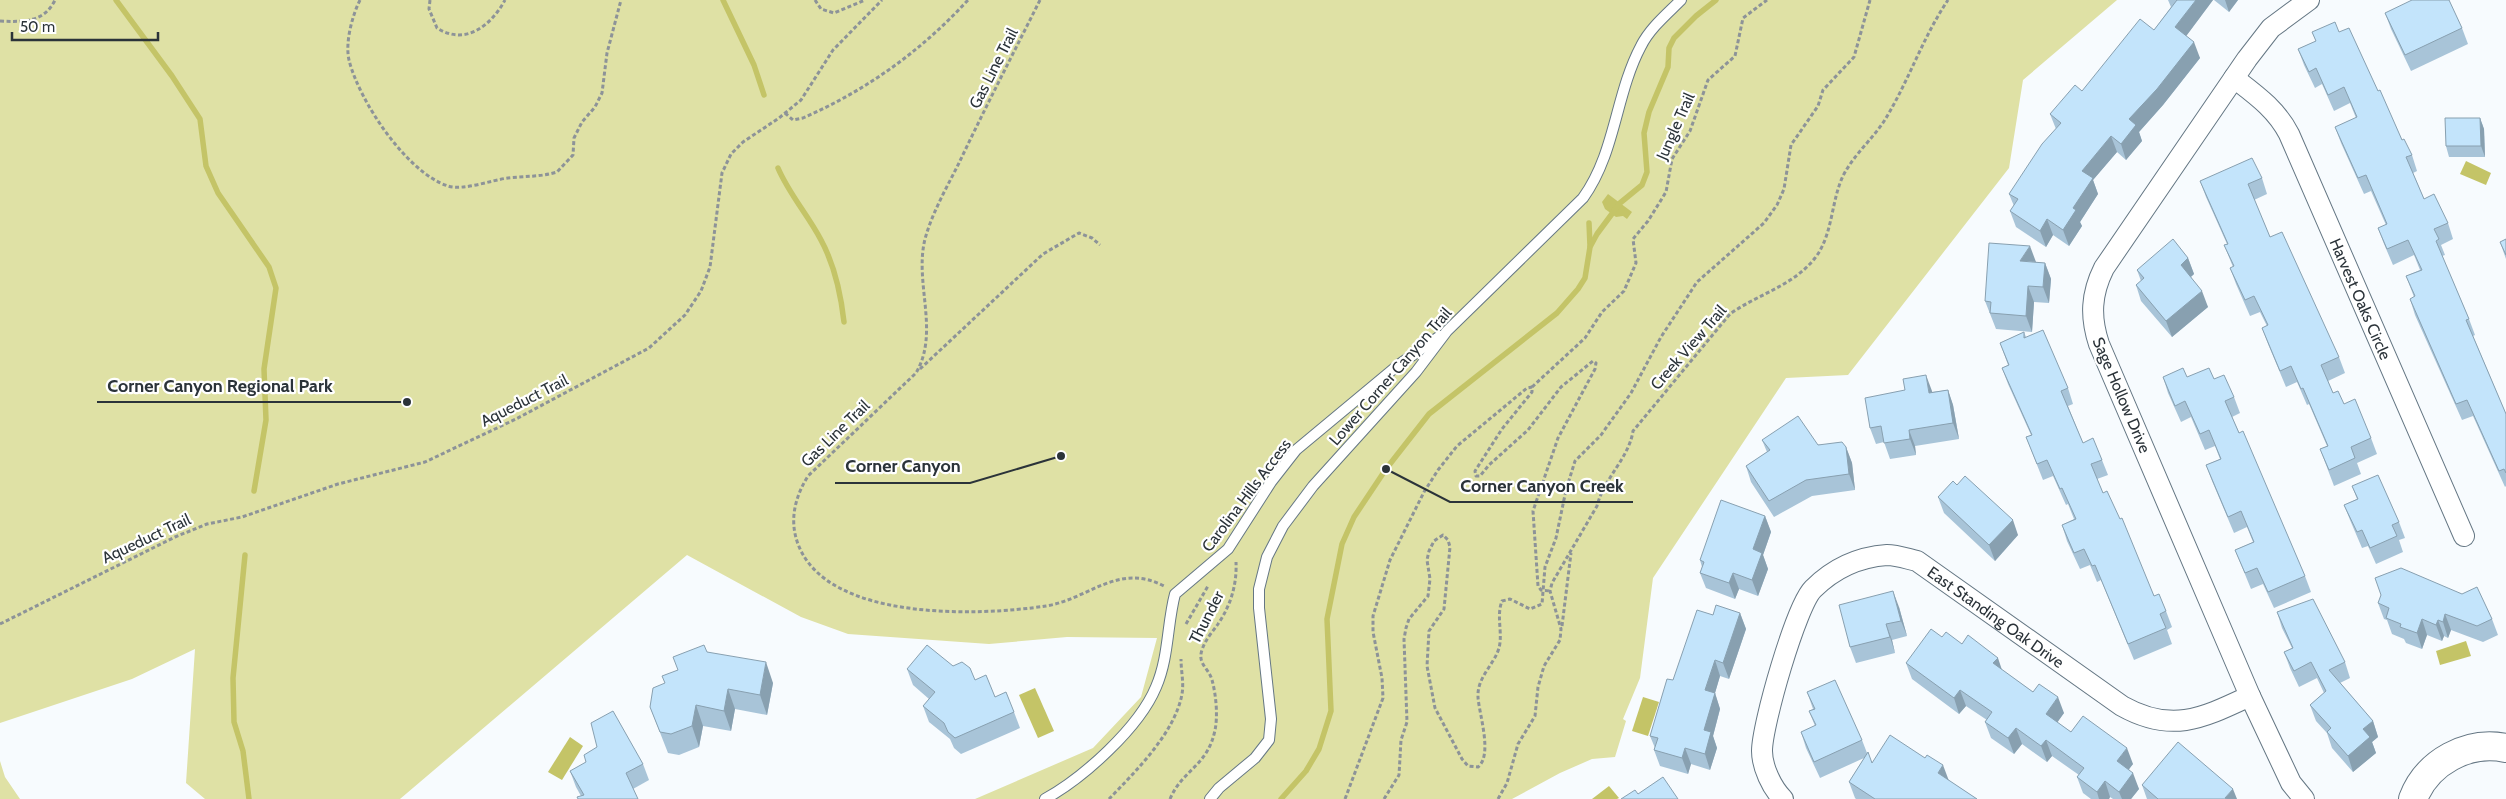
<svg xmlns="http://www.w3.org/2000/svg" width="2506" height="799" font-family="Cabin,sans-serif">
  <rect width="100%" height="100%" fill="#f7fbfe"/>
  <g fill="#dfe1a5">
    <polygon points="0,0 2117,0 2023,80 2009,168 1848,375 1786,378 1653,578 1640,678 1623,719 1626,721 1615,757 1592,759 1560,773 1512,799 975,799 1093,748 1141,697 1157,638 1067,637 989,644 848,634 801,617 687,555 400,799 205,799 186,783 195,649 132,679 0,723"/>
    <polygon points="0,761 5,777 20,799 0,799"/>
  </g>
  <g fill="#c4c467">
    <polygon points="2466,161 2491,173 2486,185 2460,174"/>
    <polygon points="1608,194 1632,212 1627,219 1623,216 1616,217 1605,209 1602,202"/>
    <polygon points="2466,641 2471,656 2440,665 2436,651"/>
    <polygon points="1035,688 1054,731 1038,738 1019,695"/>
    <polygon points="1643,697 1659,702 1648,736 1632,731"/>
    <polygon points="570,737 583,746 562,780 548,772"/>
    <polygon points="1609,786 1619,798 1617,799 1592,799"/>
  </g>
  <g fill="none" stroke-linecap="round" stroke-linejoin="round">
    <g stroke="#c4c467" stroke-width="5.5">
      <polyline points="116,0 172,76 200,119 206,166 218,193 269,267 276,288 264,369 266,420 254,491"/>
      <polyline points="723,0 754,65 764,95"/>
      <path d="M778,168C789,194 808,215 821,240C834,264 841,295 844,322"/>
      <polyline points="1589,223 1590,246"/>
      <polyline points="245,555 233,678 234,722 243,751 249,799"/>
      <polyline points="1281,799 1306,771 1319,749 1331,711 1327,619 1342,544 1354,517 1386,469 1429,414 1557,313 1578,289 1585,278 1590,247 1597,234 1620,203 1642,185 1647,172 1644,133 1649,112 1668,67 1669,48 1674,38 1696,16 1716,0"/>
    </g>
    <g stroke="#657784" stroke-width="12">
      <g id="lane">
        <path d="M1045,799C1083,778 1139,728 1156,687C1169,657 1167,624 1175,594L1228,549L1271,482L1296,450L1397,366L1440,336"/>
        <path d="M1210,799L1219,788L1255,758L1269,740L1271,719L1259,608V589L1267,557L1283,526L1313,486L1416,372L1447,331L1583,198C1616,152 1615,95 1641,46C1650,28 1667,14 1681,0"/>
      </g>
    </g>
    <g stroke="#657784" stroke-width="22">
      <g id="street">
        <path id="s1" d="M2234,78C2256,95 2276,109 2289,134L2464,536"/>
        <path id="s2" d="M1783,799C1772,788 1762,767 1762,751C1762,725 1796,606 1813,589C1833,569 1859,557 1887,555C1897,555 1908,559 1917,561L2122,706C2172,734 2203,718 2250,696"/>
        <path d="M2304,799L2291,783L2250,696L2099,344C2090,317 2091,294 2104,268L2247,59L2271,28L2309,0"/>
      </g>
    </g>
    <g stroke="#657784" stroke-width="30">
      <path id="secondary" d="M2413,799C2427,762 2468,740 2506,748"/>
    </g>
    <g stroke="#8d9398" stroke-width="3" stroke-dasharray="4 2.5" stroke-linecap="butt">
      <path d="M360,0C352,16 345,43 349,60C359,101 407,173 448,186C463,191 492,180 508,178C525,176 541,177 557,172L573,155L574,138L582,122L595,107L602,93L607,53L621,0"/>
      <path d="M430,0L429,9L437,28C465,46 491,26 505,0"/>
      <polyline points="815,0 821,9 834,13 865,0"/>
      <path d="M1040,0C1013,54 985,108 959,163C947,187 932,213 925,239C914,283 940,332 916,373L808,476C795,497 789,520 798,544C827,622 979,616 1046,606C1089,599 1118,562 1164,586"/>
      <path d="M0,21C22,22 44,23 55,0"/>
      <path d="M785,113L793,120L803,118C867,90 921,51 968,0"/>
      <polyline points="920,369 1043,254 1079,233 1092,238 1100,245"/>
      <polyline points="1532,387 1585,338 1602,312 1624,291 1636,263 1633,239 1648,221 1666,192 1672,159 1690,131 1708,80 1735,56 1743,18 1767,0"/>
      <polyline points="0,624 175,537 207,524 242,517 338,484 425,462 516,419 649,348 685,315 701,291 710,267 722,173 731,154 743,142 779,118 801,100 833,50 882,0"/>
      <polyline points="1186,624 1208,586"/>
      <polyline points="1562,626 1571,553"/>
      <path d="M1109,799C1135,772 1175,733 1182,694C1184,683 1181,671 1181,659"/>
      <path d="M1170,799C1182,770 1208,766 1215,730C1218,716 1216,694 1212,680C1209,668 1197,664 1202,650C1205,640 1213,631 1218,624C1231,605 1237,584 1236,562"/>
      <polyline points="1345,799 1383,698 1382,678 1373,632 1373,616 1390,560 1424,492 1438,470 1457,446 1527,388 1532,387 1532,392 1502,429 1475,471 1476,476 1480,476 1489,465 1528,430 1561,387 1593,361 1596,363 1595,369 1558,438 1533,511 1538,586 1541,590 1550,591"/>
      <path d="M1384,799L1399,775L1401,740L1407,722L1404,639L1406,628L1409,619L1428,596L1430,579L1427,560L1429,551L1434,541L1443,535L1448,540L1450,547L1444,609L1429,631L1427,666L1435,708L1462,759L1468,766L1478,767C1493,755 1479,714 1478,697C1477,677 1494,665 1499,648C1503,633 1496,616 1502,601L1510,599L1530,609L1542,604L1545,567L1556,538L1566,490L1575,461L1601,435L1631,393L1661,337L1697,282L1764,223L1777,205L1784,189L1791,145L1818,106L1823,90L1854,57L1870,0"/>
      <path d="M1498,799L1507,783L1518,744L1535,716L1538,687L1544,666L1560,640L1561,629L1550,591L1552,583L1597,506C1604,478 1629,458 1633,431L1730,314C1758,294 1793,286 1815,258C1833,235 1831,201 1843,176C1854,154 1874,138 1886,118C1909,80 1923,37 1948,0"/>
    </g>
    <use href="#lane" stroke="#fff" stroke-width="10"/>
    <use href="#street" stroke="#fff" stroke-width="20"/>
    <use href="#secondary" stroke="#fff" stroke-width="28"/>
  </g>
  <g fill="#a8c4d8">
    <polygon points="2168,0 2213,0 2186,36 2200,58 2163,105 2139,132 2142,141 2126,160 2117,152 2093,180 2098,194 2080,222 2082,226 2069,246 2053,235 2046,247 2016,227 2010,211 2014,206 2009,194 2056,129 2050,114 2082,91 2154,30 2171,7"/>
    <polygon points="2214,0 2238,0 2229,12"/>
    <polygon points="2385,13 2462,28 2468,44 2411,71 2391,29"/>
    <polygon points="2312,32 2339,32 2378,91 2402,140 2412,155 2417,171 2413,173 2424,199 2448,223 2453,239 2441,245 2445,255 2442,256 2469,319 2475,335 2473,336 2506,414 2506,486 2505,487 2473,416 2462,420 2415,315 2410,299 2414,297 2406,276 2420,270 2414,255 2393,265 2384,244 2378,228 2386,225 2371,191 2364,194 2341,143 2335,127 2356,118 2350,103 2334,111 2322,84 2315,88 2304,65 2298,49 2316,41"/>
    <polygon points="2480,118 2484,129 2485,157 2449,157 2446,146"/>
    <polygon points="2262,178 2267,194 2254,200 2270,237 2339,357 2345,373 2328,381 2333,393 2344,404 2371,438 2377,454 2357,463 2361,474 2334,486 2320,449 2327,446 2309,404 2307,405 2297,382 2286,387 2268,344 2262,328 2267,326 2260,312 2250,316 2236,284 2230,268 2233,267 2224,245 2227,244 2206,197 2200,181"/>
    <polygon points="2506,239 2506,259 2500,242"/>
    <polygon points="2188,258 2194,274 2191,277 2208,307 2172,337 2141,301 2136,285 2141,281 2137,270"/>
    <polygon points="2035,262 2045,263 2051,279 2049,303 2034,302 2032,332 1996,329 1985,301"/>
    <polygon points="2024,332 2026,337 2068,388 2073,404 2068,406 2083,443 2102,460 2108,475 2097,479 2103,493 2154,596 2166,611 2172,627 2167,630 2172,644 2134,660 2101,580 2097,582 2090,565 2080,569 2067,541 2062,525 2074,519 2068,504 2066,505 2053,476 2043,480 2026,437 2031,435 2008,384 2002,368 2008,365 2000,343"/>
    <polygon points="2163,377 2187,377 2214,379 2234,397 2240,413 2232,417 2305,576 2311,592 2274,608 2263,584 2251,589 2235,550 2253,542 2247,527 2234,533 2212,481 2206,465 2220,459 2215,446 2205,450 2191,417 2181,422 2168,393"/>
    <polygon points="1948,390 1953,405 1959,439 1915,446 1916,455 1890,459 1884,442 1876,444 1870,428 1932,392"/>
    <polygon points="1762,440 1846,447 1852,463 1855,490 1812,496 1774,517 1751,482 1746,466 1767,452"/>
    <polygon points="1957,485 2018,535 1995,561 1944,513 1938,497"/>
    <polygon points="2352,486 2399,522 2405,538 2399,540 2403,552 2376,564 2368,546 2362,548 2350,520 2344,505 2357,499"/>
    <polygon points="1765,516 1771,532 1763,555 1768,569 1758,596 1739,589 1735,599 1706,588 1700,573 1702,567 1700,560"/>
    <polygon points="2378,603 2492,619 2498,635 2483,642 2451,630 2448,638 2444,636 2442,641 2427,635 2422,649 2406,643 2404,639 2392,634 2387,620 2384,619"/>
    <polygon points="1899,607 1907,636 1892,640 1895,653 1856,663 1850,647"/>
    <polygon points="2277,612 2345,662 2350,678 2340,683 2373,721 2378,737 2372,742 2376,753 2353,772 2332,748 2327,733 2316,721 2310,705 2324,693 2317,678 2299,687 2290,668 2284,652 2292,648 2282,628"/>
    <polygon points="1740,613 1746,629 1729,679 1720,676 1715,693 1720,709 1713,736 1717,748 1710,770 1691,764 1688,774 1660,766 1654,750 1655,748 1650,736 1713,615"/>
    <polygon points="1942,637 1962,644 2002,670 2033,692 2064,713 2057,722 2071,732 2133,764 2129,769 2139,789 2131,799 2113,799 2110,797 2109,799 2091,799 2083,793 2077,777 2079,775 2052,756 2047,762 2022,744 2014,754 1991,738 1985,722 1987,720 1966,706 1959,714 1912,679 1906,663"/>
    <polygon points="707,652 773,683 767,715 735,709 731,731 703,726 699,747 679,755 668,753 650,707 665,684 678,670"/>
    <polygon points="953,666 975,680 1014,712 1020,728 961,754 954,748 950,739 929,722 923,706 929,699 913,685 907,669"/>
    <polygon points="1807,692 1862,740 1867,753 1872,763 1948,780 1977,799 1856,799 1855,798 1849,782 1864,758 1820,778 1806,748 1801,732 1815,726 1809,711 1813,709"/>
    <polygon points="643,764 649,780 633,789 581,796 576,787 570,771"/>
    <polygon points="2142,785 2237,799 2147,799"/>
  </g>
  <g fill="#88a0b0">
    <polygon points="2196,0 2213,0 2181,43 2175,27"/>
    <polygon points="2225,0 2238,0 2229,12"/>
    <polygon points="2194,42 2200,58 2163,105 2139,132 2142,141 2126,160 2121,144 2129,119"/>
    <polygon points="2480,118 2484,129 2485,157 2481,146"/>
    <polygon points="2111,136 2117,152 2093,180 2098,194 2080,222 2082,226 2069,246 2063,230 2082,171"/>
    <polygon points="2047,219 2053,235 2046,247 2040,231"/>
    <polygon points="2030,246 2036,262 2020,261"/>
    <polygon points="2188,258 2194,274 2186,281 2181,265"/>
    <polygon points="2045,263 2051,279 2049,303 2043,287"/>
    <polygon points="2028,286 2034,302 2032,332 2026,316"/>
    <polygon points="2202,291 2208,307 2172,337 2166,321"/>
    <polygon points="1926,375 1932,391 1935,409 1929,393"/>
    <polygon points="1948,390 1953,405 1959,439 1953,423"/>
    <polygon points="1909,430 1915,446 1916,455 1910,439"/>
    <polygon points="1846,447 1852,463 1855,490 1849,474"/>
    <polygon points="1765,516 1771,532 1763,555 1768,569 1758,596 1752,580 1753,549"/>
    <polygon points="2013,520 2018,535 1995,561 1989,545"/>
    <polygon points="1733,573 1739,589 1735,599 1729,583"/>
    <polygon points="1893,591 1899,607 1907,636 1901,621"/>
    <polygon points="1740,613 1746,629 1729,679 1723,663"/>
    <polygon points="2445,614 2451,630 2448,638 2443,622"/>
    <polygon points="2422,619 2427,635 2422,649 2417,633"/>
    <polygon points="2438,620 2444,636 2442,641 2436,625"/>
    <polygon points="1886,624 1892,640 1895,653 1890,637"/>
    <polygon points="1998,658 2003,673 1993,663"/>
    <polygon points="1715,660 1720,676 1715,693 1720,709 1713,736 1717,748 1710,770 1705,754 1704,730 1705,690"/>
    <polygon points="766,662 773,683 767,715 760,695"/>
    <polygon points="728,689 735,709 731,731 724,711"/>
    <polygon points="1960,690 1966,706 1959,714 1954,698"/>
    <polygon points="2058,697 2064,713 2052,730 2046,714"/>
    <polygon points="696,705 703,726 699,747 692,726"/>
    <polygon points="2373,721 2378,737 2372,742 2376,753 2353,772 2348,756 2363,729"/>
    <polygon points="2016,728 2022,744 2014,754 2008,738"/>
    <polygon points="2046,740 2052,756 2047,762 2041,746"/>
    <polygon points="1685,748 1691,764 1688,774 1682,758"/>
    <polygon points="2127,748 2133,764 2123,777 2117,761"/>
    <polygon points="1943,765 1949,781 1938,773"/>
    <polygon points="2133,773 2139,789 2131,799 2122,799 2119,792"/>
    <polygon points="2105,781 2110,797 2109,799 2099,799 2097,792"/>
    <polygon points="2233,789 2237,799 2226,799 2225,798"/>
  </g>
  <g fill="#c3e4fb" stroke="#88a0b0">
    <polygon points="2177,0 2196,0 2175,27 2194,42 2157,89 2129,119 2136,125 2121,144 2111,136 2082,171 2093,178 2073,208 2076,210 2063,230 2047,219 2040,231 2010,211 2018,199 2009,194 2042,144 2061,123 2050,114 2075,85 2082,91 2140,19 2154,30"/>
    <polygon points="2412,0 2449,0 2462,28 2405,55 2385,13"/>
    <polygon points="2335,22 2339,32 2349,28 2378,91 2380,90 2402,140 2404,139 2412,155 2406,157 2424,199 2434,194 2448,223 2434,229 2439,239 2436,241 2469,319 2466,320 2506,414 2506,473 2504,469 2499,471 2467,400 2456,404 2410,299 2415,296 2406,276 2422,270 2408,240 2387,249 2378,228 2387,224 2366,175 2358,178 2335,127 2357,117 2344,87 2328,95 2316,68 2309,72 2298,49 2316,41 2312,32"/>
    <polygon points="2445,118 2480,118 2481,146 2446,146"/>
    <polygon points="2252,158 2262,178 2248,184 2270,237 2282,232 2339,357 2321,365 2333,393 2338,391 2344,404 2355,399 2371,438 2351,447 2355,458 2329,470 2320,449 2328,446 2303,388 2301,389 2291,366 2280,371 2262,328 2268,325 2254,296 2245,300 2230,268 2234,266 2224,245 2228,244 2200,181"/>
    <polygon points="2173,239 2188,258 2181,265 2202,291 2166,321 2136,285 2144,278 2137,270"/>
    <polygon points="2506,239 2506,255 2500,242"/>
    <polygon points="1989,243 2030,246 2020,261 2045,263 2043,287 2028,286 2026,316 1990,313 1991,302 1985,301"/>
    <polygon points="2043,330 2068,388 2061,391 2083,443 2093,438 2102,460 2091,464 2103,493 2107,491 2120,519 2122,518 2154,596 2159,594 2166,611 2160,614 2166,628 2128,644 2095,565 2092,566 2084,549 2074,553 2062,525 2076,519 2062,488 2060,489 2047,460 2037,464 2026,437 2032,435 2002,368 2009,365 2000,343 2024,332 2024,338"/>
    <polygon points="2183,368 2187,377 2209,368 2214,379 2224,375 2234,397 2225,401 2239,433 2243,431 2305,576 2268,592 2257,568 2245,573 2235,550 2254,542 2241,511 2228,517 2206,465 2221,459 2209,430 2200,434 2185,401 2175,406 2163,377"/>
    <polygon points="1926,375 1929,393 1948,390 1953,423 1909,430 1910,439 1884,443 1881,426 1870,428 1865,398 1905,390 1903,379"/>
    <polygon points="1798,416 1818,445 1842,442 1846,447 1849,474 1806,480 1769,501 1746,466 1770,450 1762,440"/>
    <polygon points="2378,475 2399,522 2392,525 2397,536 2370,548 2362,530 2357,532 2344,505 2358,499 2352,486"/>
    <polygon points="1965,476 2013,520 1989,545 1938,497 1953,481 1957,485"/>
    <polygon points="1721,500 1765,516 1753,549 1762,553 1752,580 1733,573 1729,583 1700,573 1704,562 1700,560"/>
    <polygon points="2401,568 2462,594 2477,587 2492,619 2477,626 2445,614 2443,622 2438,620 2436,625 2422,619 2417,633 2400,627 2401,624 2386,618 2389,608 2378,603 2381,595 2375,578"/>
    <polygon points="1893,591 1901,621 1886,624 1890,637 1850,647 1839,605"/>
    <polygon points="2313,599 2345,662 2329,670 2373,721 2363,729 2370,737 2348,756 2327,732 2331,728 2310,705 2326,691 2311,662 2294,671 2284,652 2293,648 2277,612"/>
    <polygon points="1716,605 1740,613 1723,663 1715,660 1705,690 1715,693 1704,730 1711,732 1705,754 1685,748 1682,758 1654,750 1658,738 1650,736 1667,679 1673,680 1697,610 1713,615"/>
    <polygon points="1931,629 1942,637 1946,632 1962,644 1968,635 1998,658 1993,663 2033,692 2039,684 2058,697 2046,714 2071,732 2083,716 2127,748 2117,761 2133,773 2119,792 2105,781 2097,792 2077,777 2084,768 2046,740 2041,746 2016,728 2008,738 1985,722 1992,712 1960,690 1954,698 1906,663"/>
    <polygon points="704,645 707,652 766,662 760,695 728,689 724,711 696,705 692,726 671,734 660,732 650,707 653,688 665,683 662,676 678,670 673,657"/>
    <polygon points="927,645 953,666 962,662 970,668 975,680 986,675 995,697 1006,692 1014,712 955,738 948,732 944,723 923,706 935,692 907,669"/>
    <polygon points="1835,680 1862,740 1814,762 1801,732 1816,725 1809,711 1815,709 1807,692"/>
    <polygon points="613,711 643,764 626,773 638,799 578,799 577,797 584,795 570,771 586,762 584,755 597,747 591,723"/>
    <polygon points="1890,735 1925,758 1927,755 1943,765 1938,773 1977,799 1875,799 1849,782 1868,752 1872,763"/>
    <polygon points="2178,742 2233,789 2225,798 2227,799 2158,799 2142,785"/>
    <polygon points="1663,777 1678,799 1621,799 1635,790 1638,794"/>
  </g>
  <g text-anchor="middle" stroke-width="4.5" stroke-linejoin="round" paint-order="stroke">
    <g font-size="16" fill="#2b3339" stroke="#fff">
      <text transform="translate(993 68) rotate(-63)" y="6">Gas Line Trail</text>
      <text transform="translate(1675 126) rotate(-66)" y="6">Jungle Trail</text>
      <text dy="6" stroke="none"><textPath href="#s1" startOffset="259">Harvest Oaks Circle</textPath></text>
      <text transform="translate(1688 347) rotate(-49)" y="6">Creek View Trail</text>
      <text transform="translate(1390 376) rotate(-49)" y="6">Lower Corner Canyon Trail</text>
      <text transform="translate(2122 395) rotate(67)" y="6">Sage Hollow Drive</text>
      <text transform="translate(524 400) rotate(-27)" y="6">Aqueduct Trail</text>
      <text transform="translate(835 433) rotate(-44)" y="6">Gas Line Trail</text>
      <text transform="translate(1246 495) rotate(-53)" y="6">Carolina Hills Access</text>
      <text transform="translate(146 538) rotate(-25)" y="6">Aqueduct Trail</text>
      <text transform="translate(1206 617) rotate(-63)" y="6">Thunder</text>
      <text dy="6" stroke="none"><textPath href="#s2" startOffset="435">East Standing Oak Drive</textPath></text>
    </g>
  </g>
  <path fill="none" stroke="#2b3339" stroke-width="2" d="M407 402L343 402H97M1061 456L970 483H835M1386 469L1450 502H1633"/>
  <g fill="#2b3339" stroke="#fff" stroke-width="2">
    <circle cx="407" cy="402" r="5"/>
    <circle cx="1061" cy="456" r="5"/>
    <circle cx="1386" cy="469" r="5"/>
  </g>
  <g font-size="18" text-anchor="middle" font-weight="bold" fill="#2b3339" stroke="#fff" stroke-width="4.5" stroke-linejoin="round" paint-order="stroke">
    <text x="220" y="392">Corner Canyon Regional Park</text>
    <text x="903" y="472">Corner Canyon</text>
    <text x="1542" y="492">Corner Canyon Creek</text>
  </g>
  <path d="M12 32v8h146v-8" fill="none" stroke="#2b3339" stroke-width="2.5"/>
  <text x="20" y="32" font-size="15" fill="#2b3339" stroke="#ffffff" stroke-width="4" paint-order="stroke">50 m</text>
</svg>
